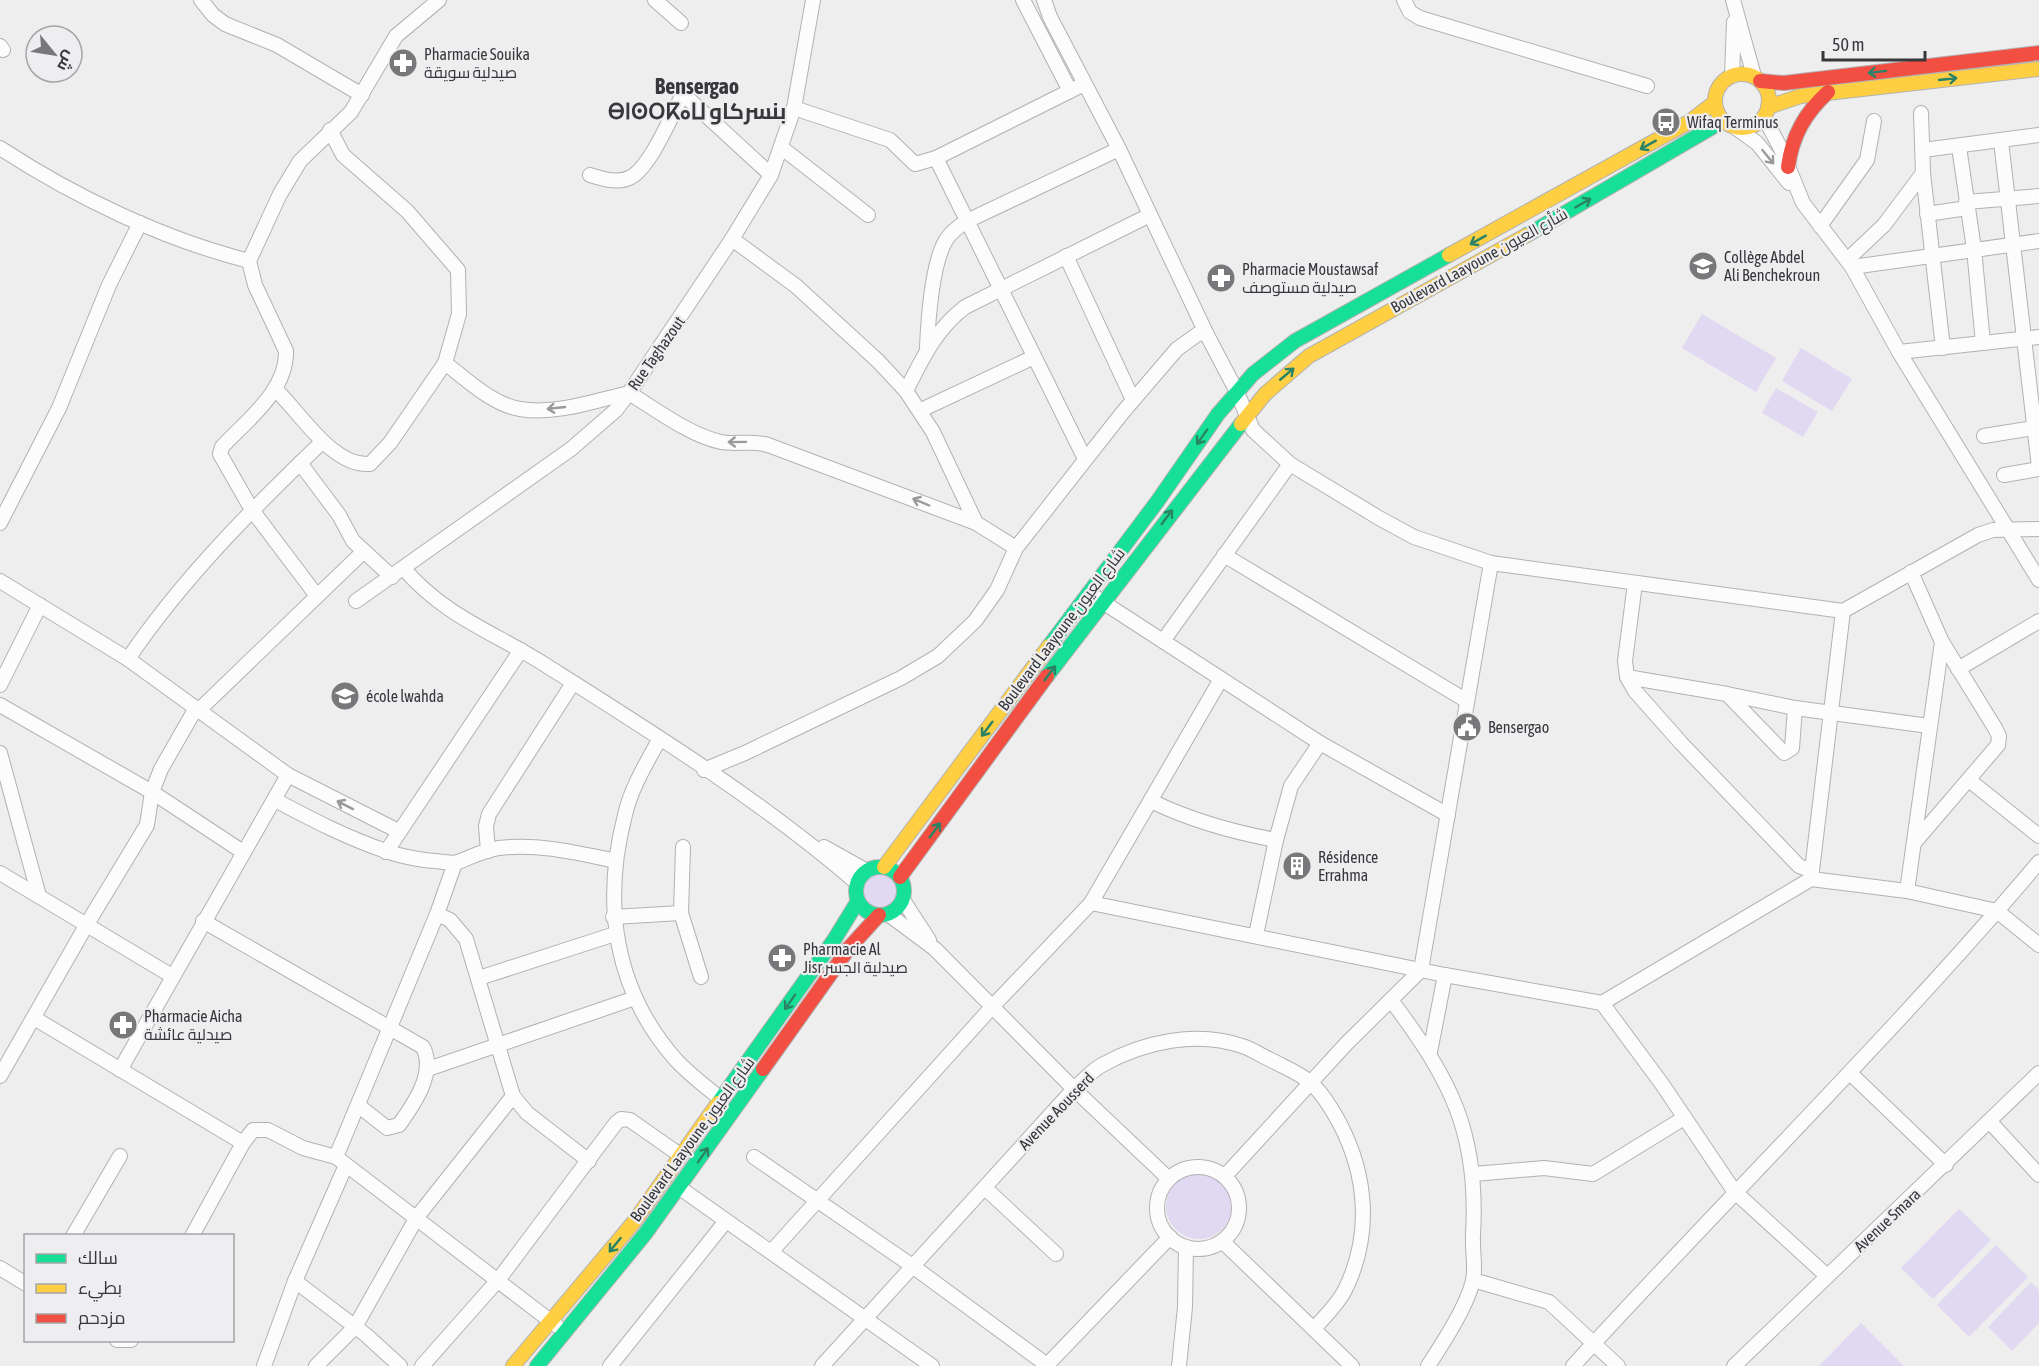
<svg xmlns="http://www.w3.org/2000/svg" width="2039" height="1366" font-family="'Asap Condensed',Cairo,'Noto Sans Tifinagh',sans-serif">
  <rect width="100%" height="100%" fill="#eeeeef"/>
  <g fill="#e1d8f2">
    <polygon points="1702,314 1776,358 1756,392 1682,348"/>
    <polygon points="1801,348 1852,379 1832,411 1782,381"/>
    <polygon points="1776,388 1818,412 1803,437 1762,413"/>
    <circle cx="881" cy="890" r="20"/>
    <circle cx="1199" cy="1206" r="33"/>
    <polygon points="1959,1209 1991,1240 1933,1299 1901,1268"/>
    <polygon points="1996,1245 2028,1277 1969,1337 1937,1305"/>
    <polygon points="2031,1282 2039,1290 2039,1323 2012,1351 1988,1327"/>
    <polygon points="1861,1323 1904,1366 1819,1366"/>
  </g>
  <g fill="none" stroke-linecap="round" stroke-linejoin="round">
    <g stroke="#b2b2b3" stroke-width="16">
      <g id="street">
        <polyline points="201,0 213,15 225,24 277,45 362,95"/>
        <polyline points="655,0 681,23"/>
        <polyline points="1023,0 1070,91"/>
        <polyline points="1044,0 1050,17 1119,149 1206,333 1236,390 1253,430 1290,464 1379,518 1414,537 1491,563 1843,611 1978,535 1993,530 2039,529"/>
        <polyline points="1404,0 1410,12 1420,18 1647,86"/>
        <polyline points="1733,0 1754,76"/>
        <polyline points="0,46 3,50"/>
        <polyline points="1732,76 1734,22"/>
        <polyline points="1084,84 936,158 1085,459"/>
        <polyline points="794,108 890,140 915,164 936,158"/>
        <polyline points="1764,117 1781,149 1803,203 1852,267 1899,352 2039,580"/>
        <polyline points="1736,128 1757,143 1789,183"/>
        <polyline points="2001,141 2039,467"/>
        <polyline points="1959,147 1974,249 1983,343"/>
        <path d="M0,148C75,197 163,239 249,261"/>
        <polyline points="782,148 868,215"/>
        <polyline points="1923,150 2039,135"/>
        <polyline points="1923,173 1943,348"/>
        <path d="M590,175C603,179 619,184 631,177C651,166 672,114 683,94L771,175"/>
        <polyline points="1966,202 2039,196"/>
        <polyline points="1927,214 1967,208"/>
        <polyline points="1820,226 1867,160 1874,121"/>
        <polyline points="732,239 796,286 878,361 906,391 933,432 976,523 1016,548"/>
        <polyline points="1066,256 1133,400"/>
        <polyline points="1847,260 1884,225 1923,173 1921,113"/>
        <polyline points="1852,267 2039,241"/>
        <path d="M927,348C928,321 932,263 946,240C951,232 959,226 967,221L1119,149"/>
        <polyline points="1899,352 2039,337"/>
        <path d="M445,363C466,379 493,405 520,409C555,415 595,401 629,393C655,409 691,436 721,442C737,445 752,440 768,445L976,523"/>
        <path d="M275,389C300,412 332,467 370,464L390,443L445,363L459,314L458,270L407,211L343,155L330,130"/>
        <path d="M906,391C922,359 936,329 965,307L1150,215"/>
        <polyline points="921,410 1034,357"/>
        <polyline points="1984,436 2039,427"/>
        <polyline points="300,463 339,515 353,541 392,577"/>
        <polyline points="2004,475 2039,469"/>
        <polyline points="0,523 59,408 109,285 140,223"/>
        <polyline points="1224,555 1467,701"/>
        <path d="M404,569C447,618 494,632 547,666C653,733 762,801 857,883"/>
        <polyline points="0,581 128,659 288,775 398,831"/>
        <polyline points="1635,583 1625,661 1627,677 1635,691 1681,743 1799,866 1812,871"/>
        <path d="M317,596L252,510L220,454L222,447C247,420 287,391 286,351L255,285L249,261L280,194L300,161L351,112L396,36L439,0"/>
        <polyline points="1095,597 1320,743 1448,815"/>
        <polyline points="356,601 571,449 616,410 629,393 732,239 771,175 794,108 813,0"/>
        <polyline points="1163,641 1290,464"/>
        <path d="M128,659C182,579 251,510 321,443"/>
        <polyline points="1958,669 2039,621"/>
        <polyline points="1627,677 1727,694"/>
        <polyline points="0,685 40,605"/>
        <polyline points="0,705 152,792 243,852"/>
        <polyline points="1795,708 1792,748 1784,753 1727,694 1795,708 1929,726"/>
        <polyline points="199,710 363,552"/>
        <path d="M659,740C646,764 631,788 625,815C602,903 614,990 676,1060C689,1074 706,1087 721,1099"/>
        <polyline points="0,753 39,896"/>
        <polyline points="704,770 745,753 901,678 938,656 975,621 997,590 1016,548 1123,412 1177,349 1198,334 1206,333"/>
        <polyline points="1969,780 2039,836"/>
        <path d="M275,800C311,819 347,838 386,851C408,859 431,861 455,863L437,914L336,1157L557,1326"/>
        <path d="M1153,802C1193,821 1232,832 1276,840"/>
        <polyline points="1914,843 1998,745 1999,736 1995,728 1942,642"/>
        <polyline points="683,847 681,913 701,977"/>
        <polyline points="824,847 867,871"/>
        <polyline points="488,851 486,826 489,814 573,683"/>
        <polyline points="386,852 521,650"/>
        <path d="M455,863C469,858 484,850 499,848C538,843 578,853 616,861"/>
        <polyline points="0,873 172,976"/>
        <polyline points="1811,879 1843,611"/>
        <polyline points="1907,891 1942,642 1911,572"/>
        <polyline points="903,900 929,940"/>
        <polyline points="1091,903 1445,975 1602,1003 1811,879 1907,891 1997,911 2039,945"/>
        <polyline points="437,914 450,920 466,939 513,1096 527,1113 589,1161"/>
        <polyline points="888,914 935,949 1074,1089 1169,1179"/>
        <polyline points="613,917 681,913"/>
        <path d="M203,921L423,1047C436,1073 414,1104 399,1125L387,1128L359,1106"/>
        <polyline points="1256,935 1276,840 1291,786 1320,743"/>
        <polyline points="479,978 615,934"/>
        <path d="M1391,1000C1451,1080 1479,1133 1473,1235C1472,1249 1476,1267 1473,1281C1466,1308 1443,1343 1428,1366"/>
        <polyline points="1602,1003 1662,1084 1734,1191 1827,1276"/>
        <polyline points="34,1018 243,1143"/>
        <polyline points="1430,1052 1445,975"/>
        <polyline points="428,1069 635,998"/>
        <polyline points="120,1070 288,775"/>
        <polyline points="1850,1073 1946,1165"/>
        <polyline points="0,1076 87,924 147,825 152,792 161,769 196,708"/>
        <polyline points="1990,1122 2039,1175"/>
        <polyline points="754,1157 911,1265 1047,1365"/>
        <circle cx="1198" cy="1208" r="41"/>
        <polyline points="1474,1174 1544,1168 1593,1174 1684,1118"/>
        <polyline points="1225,1176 1347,1043 1421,970 1491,563"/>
        <polyline points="680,1188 932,1366"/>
        <polyline points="985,1188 1056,1254"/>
        <polyline points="73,1236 120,1156"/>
        <polyline points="192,1236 243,1143 253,1130 268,1130 303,1148 336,1157"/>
        <polyline points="1222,1241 1352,1366"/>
        <polyline points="771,1252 992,1007 1091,903 1221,679"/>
        <polyline points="0,1268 26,1284"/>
        <polyline points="1473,1280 1549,1302 1618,1366"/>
        <polyline points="295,1281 366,1335 400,1366"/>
        <polyline points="117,1340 131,1340"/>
        <polyline points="264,1366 295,1281 346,1165"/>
        <polyline points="316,1366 355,1327 417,1217 513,1096"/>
        <polyline points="422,1366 499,1279 616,1123 621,1119 630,1120 680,1155"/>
        <polyline points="610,1366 726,1221"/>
        <path d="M822,1366L1074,1089C1083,1081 1091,1071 1102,1065C1143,1042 1197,1030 1242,1046C1252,1049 1262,1056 1271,1060C1284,1067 1300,1073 1311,1083C1323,1094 1332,1109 1340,1124C1367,1176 1372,1235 1345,1290C1338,1304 1324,1317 1314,1329"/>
        <polyline points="1046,1366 1170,1237"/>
        <polyline points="1179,1366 1185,1307 1186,1247"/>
        <path d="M1573,1366C1727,1197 1891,1037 2039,862"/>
        <polyline points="1734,1366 2039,1073"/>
      </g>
    </g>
    <g stroke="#b2b2b3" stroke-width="16">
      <g id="fast">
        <polyline points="1527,235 1723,121"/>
        <polyline points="1049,646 1157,502 1218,414 1253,374 1295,341 1449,255"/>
        <polyline points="1047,676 1241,424"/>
        <circle cx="880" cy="891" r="24"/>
        <polyline points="718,1103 834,940 858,901"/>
        <polyline points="537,1366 645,1234 763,1069"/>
      </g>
    </g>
    <g stroke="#b2b2b3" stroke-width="16">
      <g id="slow">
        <circle cx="1742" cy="101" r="27"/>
        <polyline points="1768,107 1801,96 2039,69"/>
        <polyline points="1449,255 1689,122 1715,102"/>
        <polyline points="1241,424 1265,394 1309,356 1527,235"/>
        <polyline points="884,867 1049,646"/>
        <polyline points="513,1366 633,1223 718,1103"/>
      </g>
    </g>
    <g stroke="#b2b2b3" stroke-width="16">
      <g id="jam">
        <polyline points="1760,81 1784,83 2039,53"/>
        <path d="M1788,167C1792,136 1805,113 1828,92"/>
        <polyline points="900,877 1047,676"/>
        <polyline points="763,1069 849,948 879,915"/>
      </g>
    </g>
    <use href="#street" stroke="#fcfcfd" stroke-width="14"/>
    <use href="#fast" stroke="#16e098" stroke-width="14"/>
    <use href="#slow" stroke="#ffcf43" stroke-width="14"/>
    <use href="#jam" stroke="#f24e42" stroke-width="14"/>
  </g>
  <defs><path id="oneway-shaft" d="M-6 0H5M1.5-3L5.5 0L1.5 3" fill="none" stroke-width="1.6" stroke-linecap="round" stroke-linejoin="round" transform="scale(1.5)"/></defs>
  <g stroke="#298364">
    <use href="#oneway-shaft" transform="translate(1877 72) rotate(173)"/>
    <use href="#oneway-shaft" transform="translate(1948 79) rotate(-6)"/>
    <use href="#oneway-shaft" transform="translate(1648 145) rotate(151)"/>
    <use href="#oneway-shaft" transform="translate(1583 203) rotate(-30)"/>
    <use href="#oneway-shaft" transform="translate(1478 240) rotate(151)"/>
    <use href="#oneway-shaft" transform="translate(1287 374) rotate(-40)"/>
    <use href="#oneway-shaft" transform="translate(1202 437) rotate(125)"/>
    <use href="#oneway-shaft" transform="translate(1167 517) rotate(-53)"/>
    <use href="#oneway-shaft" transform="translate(1050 673) rotate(-53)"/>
    <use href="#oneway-shaft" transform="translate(987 729) rotate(127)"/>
    <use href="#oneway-shaft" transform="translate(935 830) rotate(-54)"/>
    <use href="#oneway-shaft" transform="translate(790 1002) rotate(125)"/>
    <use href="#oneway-shaft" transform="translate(703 1155) rotate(-55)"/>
    <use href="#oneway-shaft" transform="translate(615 1245) rotate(129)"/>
  </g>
  <g stroke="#9a9a9b">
    <use href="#oneway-shaft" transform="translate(1768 157) rotate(51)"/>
    <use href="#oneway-shaft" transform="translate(556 408) rotate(174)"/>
    <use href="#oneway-shaft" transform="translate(737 442) rotate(179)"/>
    <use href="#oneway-shaft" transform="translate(921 502) rotate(-157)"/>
    <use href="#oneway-shaft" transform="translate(345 805) rotate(-153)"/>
  </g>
  <defs>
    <g id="pharmacy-disc" transform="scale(1.5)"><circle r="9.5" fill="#787779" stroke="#eeedf0"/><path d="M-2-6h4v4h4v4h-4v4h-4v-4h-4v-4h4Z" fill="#fff"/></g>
    <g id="bus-disc" transform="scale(1.5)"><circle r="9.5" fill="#787779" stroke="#eeedf0"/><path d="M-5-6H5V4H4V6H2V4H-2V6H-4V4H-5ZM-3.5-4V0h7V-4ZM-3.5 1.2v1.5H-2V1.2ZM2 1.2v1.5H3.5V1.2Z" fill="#fff"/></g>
    <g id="school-disc" transform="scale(1.5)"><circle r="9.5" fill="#787779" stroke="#eeedf0"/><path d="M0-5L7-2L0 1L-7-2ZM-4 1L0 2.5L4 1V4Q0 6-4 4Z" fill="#fff"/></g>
    <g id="civic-disc" transform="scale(1.5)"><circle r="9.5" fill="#787779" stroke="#eeedf0"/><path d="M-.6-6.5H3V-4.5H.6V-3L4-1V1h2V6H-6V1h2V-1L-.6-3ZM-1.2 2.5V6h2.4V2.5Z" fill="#fff"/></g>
    <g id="building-disc" transform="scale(1.5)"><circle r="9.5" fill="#787779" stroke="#eeedf0"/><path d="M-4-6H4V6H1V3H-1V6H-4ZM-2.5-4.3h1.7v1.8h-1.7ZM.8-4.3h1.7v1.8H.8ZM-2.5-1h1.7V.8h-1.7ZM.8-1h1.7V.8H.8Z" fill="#fff"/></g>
  </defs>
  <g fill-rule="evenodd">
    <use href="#pharmacy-disc" x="403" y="63"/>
    <use href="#bus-disc" x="1666" y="122"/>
    <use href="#school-disc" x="1703" y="266"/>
    <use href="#pharmacy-disc" x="1221" y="278"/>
    <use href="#school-disc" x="345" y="696"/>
    <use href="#civic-disc" x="1467" y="727"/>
    <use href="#building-disc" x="1297" y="866"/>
    <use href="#pharmacy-disc" x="782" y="958"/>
    <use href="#pharmacy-disc" x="123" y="1025"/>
  </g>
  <g text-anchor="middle" stroke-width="4.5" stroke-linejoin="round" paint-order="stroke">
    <g font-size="16" fill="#383739" stroke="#eeedf0" text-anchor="start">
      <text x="424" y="60">Pharmacie Souika<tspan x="424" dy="18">صيدلية سويقة</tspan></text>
      <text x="1687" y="128">Wifaq Terminus</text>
      <text x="1724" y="263">Collège Abdel<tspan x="1724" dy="18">Ali Benchekroun</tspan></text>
      <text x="1242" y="275">Pharmacie Moustawsaf<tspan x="1242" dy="18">صيدلية مستوصف</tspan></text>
      <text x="366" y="702">école lwahda</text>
      <text x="1488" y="733">Bensergao</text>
      <text x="1318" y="863">Résidence<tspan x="1318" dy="18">Errahma</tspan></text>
      <text x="803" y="955">Pharmacie Al<tspan x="803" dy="18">Jisr صيدلية الجسر</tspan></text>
      <text x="144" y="1022">Pharmacie Aicha<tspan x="144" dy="18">صيدلية عائشة</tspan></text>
    </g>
    <g font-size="16" fill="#383739" stroke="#eeedf0">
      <text transform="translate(1479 260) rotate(-29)" y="6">Boulevard Laayoune شأرع العيون</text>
      <text transform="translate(656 353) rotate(-55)" y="6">Rue Taghazout</text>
      <text transform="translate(1061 629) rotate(-53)" y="6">Boulevard Laayoune شارع العيون</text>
      <text transform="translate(1056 1111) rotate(-46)" y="6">Avenue Aousserd</text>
      <text transform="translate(692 1139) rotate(-54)" y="6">Boulevard Laayoune شارع العيون</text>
      <text transform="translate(1887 1220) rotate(-43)" y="6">Avenue Smara</text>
    </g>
    <g font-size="22" font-weight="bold" fill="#383739" stroke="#eeedf0">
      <text x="697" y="94">Bensergao<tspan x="697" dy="25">ⴱⵏⵙⵔⴽⴰⵡ بنسركاو</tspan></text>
    </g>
  </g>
  <rect x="24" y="1234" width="210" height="108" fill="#eeedf0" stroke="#a5a4a7" stroke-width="1.5"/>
  <rect x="36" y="1254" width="30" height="9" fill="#16e098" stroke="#a5a4a7" stroke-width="1.5"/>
  <text x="78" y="1264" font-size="18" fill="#383739">سالك</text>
  <rect x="36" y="1284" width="30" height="9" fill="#ffcf43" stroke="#a5a4a7" stroke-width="1.5"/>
  <text x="78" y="1294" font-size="18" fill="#383739">بطيء</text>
  <rect x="36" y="1314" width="30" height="9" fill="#f24e42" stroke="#a5a4a7" stroke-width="1.5"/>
  <text x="78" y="1324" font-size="18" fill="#383739">مزدحم</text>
  <g transform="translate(54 54) rotate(120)"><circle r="28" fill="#eeedf0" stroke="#a5a4a7" stroke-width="1.5"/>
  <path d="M0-4.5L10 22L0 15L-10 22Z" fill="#787779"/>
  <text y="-9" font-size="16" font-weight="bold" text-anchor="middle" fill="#383739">ش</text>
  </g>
  <path d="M1823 51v9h102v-9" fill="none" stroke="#383739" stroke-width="3"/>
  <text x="1832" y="51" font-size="18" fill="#383739" stroke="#eeedf0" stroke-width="4.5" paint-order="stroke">50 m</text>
</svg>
